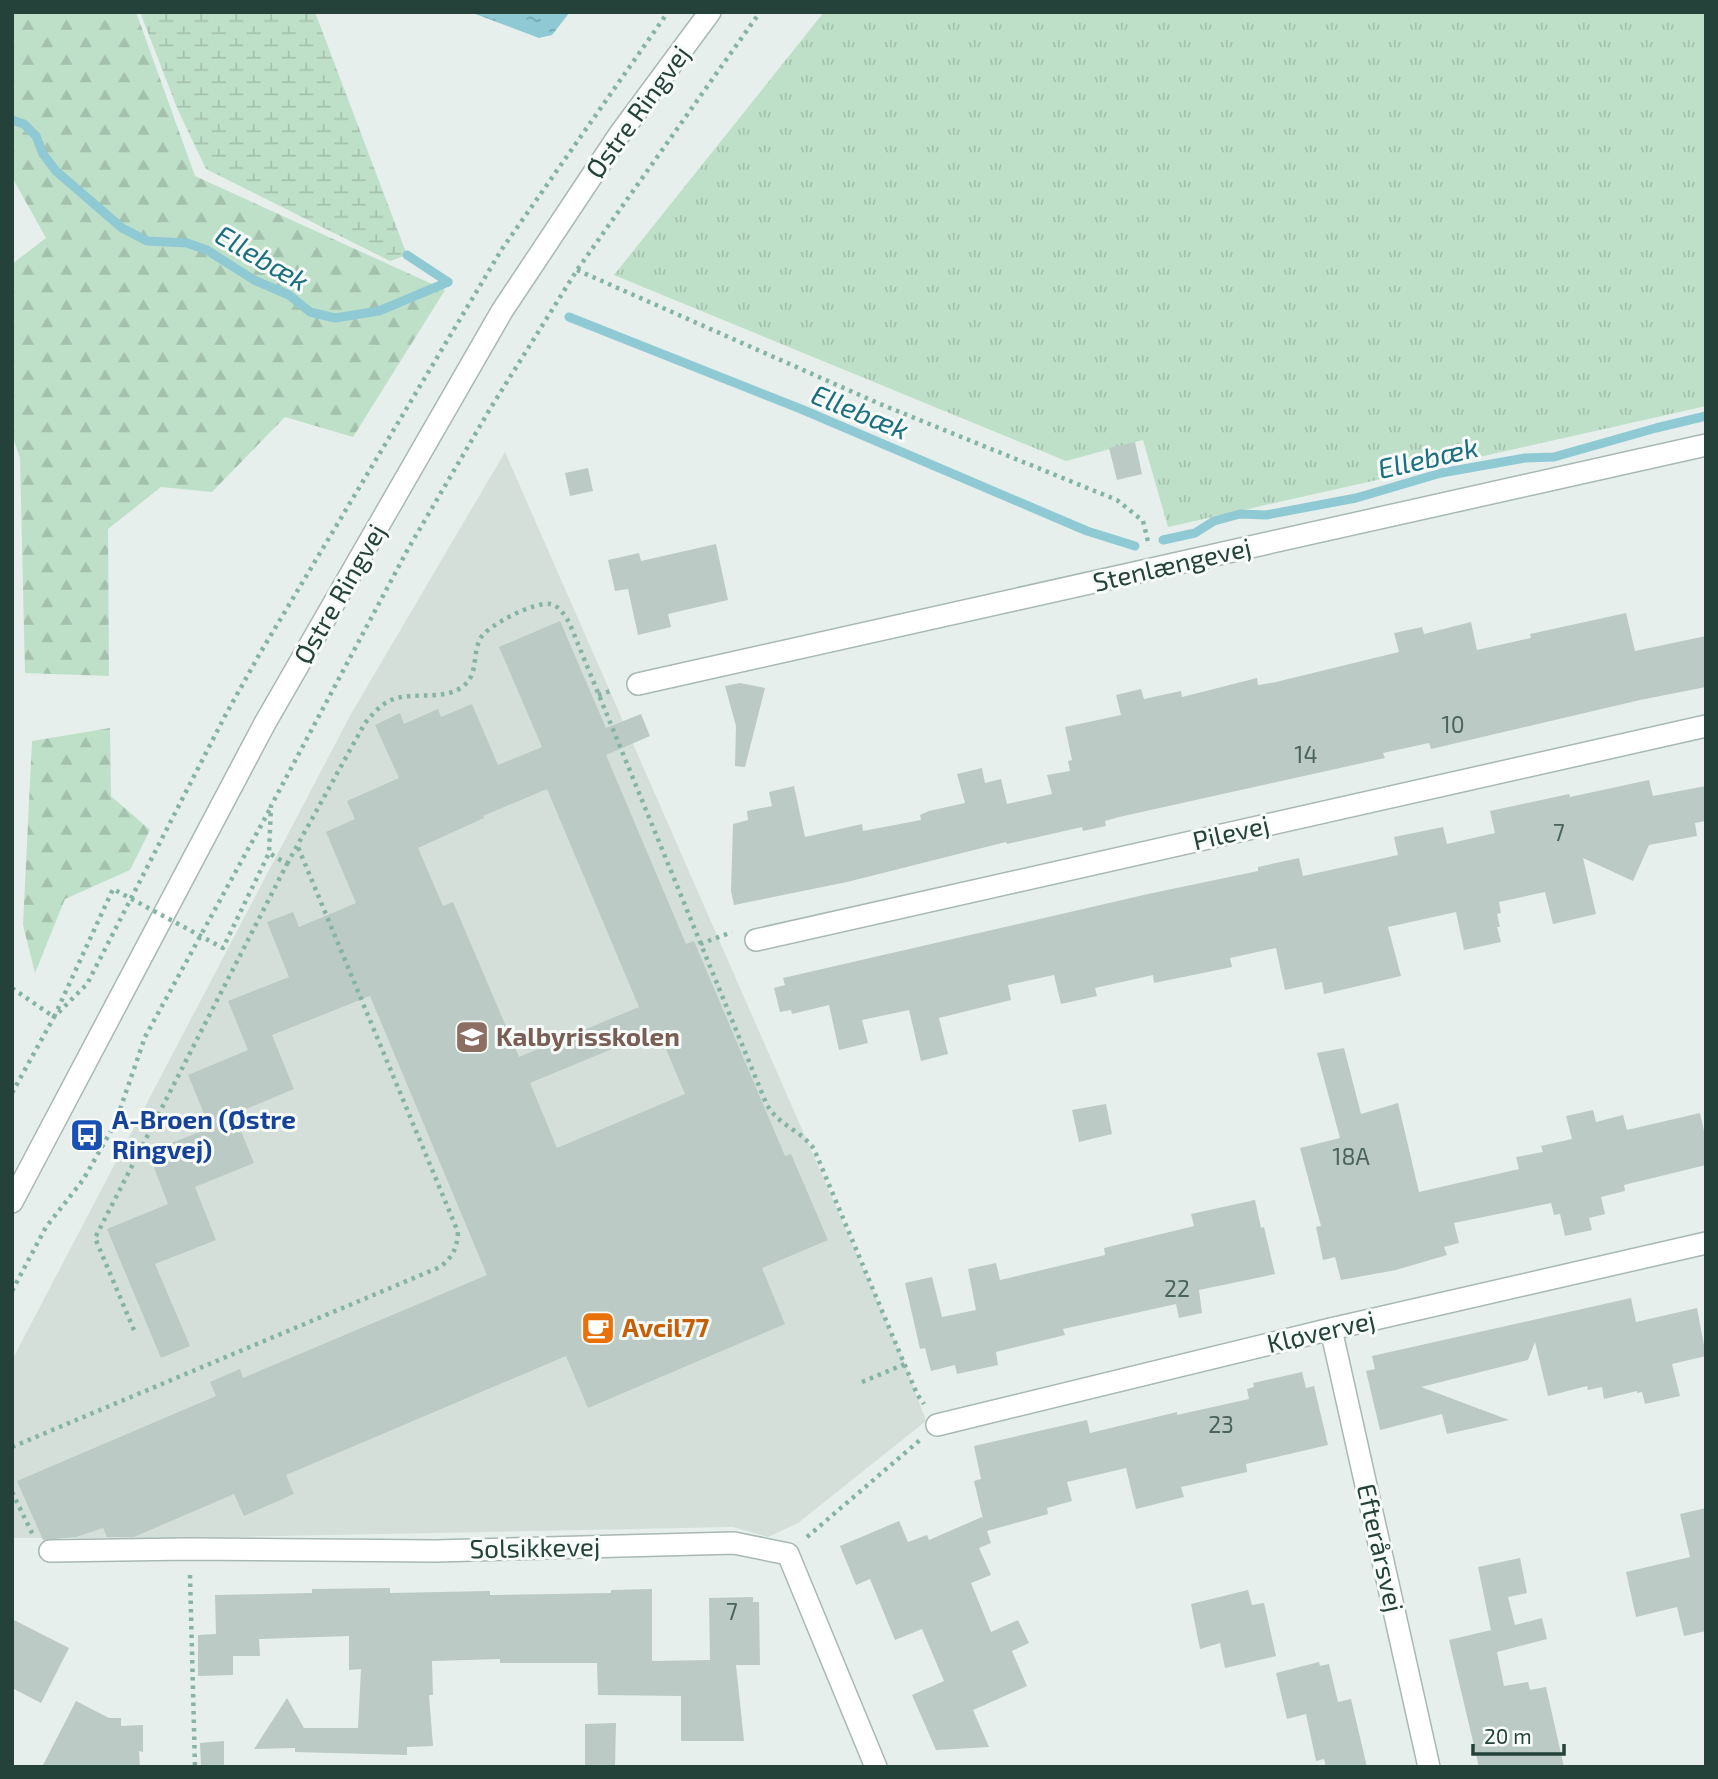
<svg xmlns="http://www.w3.org/2000/svg" width="1718" height="1779" font-family="'Exo 2',sans-serif">
  <defs>
    <pattern id="grass-tufts" width="24" height="20" patternUnits="userSpaceOnUse" patternTransform="scale(1.75)"><rect width="24" height="20" fill="#bfe0c8"/><path d="M3 7l-1-3M5 7V3M7 7l1-3M15 17l-1-3M17 17v-4M19 17l1-3" fill="none" stroke="#a4c1ad"/></pattern>
    <pattern id="forest-firs" width="22" height="20" patternUnits="userSpaceOnUse" patternTransform="scale(1.75)"><rect width="22" height="20" fill="#bfe0c8"/><path d="M5 1l3.5 6h-7zM16 11l3.5 6h-7z" fill="#a4c1ad"/></pattern>
    <pattern id="wetland-marsh" width="20" height="14" patternUnits="userSpaceOnUse" patternTransform="scale(1.75)"><rect width="20" height="14" fill="#bfe0c8"/><path d="M1 5h8M5 5V1M11 12h8M15 12V8" fill="none" stroke="#a4c1ad"/></pattern>
    <pattern id="water-ripples" width="26" height="14" patternUnits="userSpaceOnUse" patternTransform="scale(1.75)"><rect width="26" height="14" fill="#8ec9d4"/><path d="M2 4q2-2 4 0t4 0M15 11q2-2 4 0t4 0" fill="none" stroke="#74a5ad"/></pattern>
  </defs>
  <rect width="100%" height="100%" fill="#e6efeb"/>
  <polygon fill="#d4dfda" points="505,452 905,1364 926,1421 798,1523 768,1537 733,1527 183,1538 12,1538 12,1360 351,714"/>
  <polygon fill="url(#grass-tufts)" points="824,12 1706,12 1706,406 1168,527 1143,440 1066,461 614,275"/>
  <g fill="url(#forest-firs)">
    <polygon points="12,12 136,12 195,176 445,290 353,437 285,417 212,492 161,487 108,529 109,676 25,673 20,458 12,435 12,264 46,238 12,177"/>
    <polygon points="110,728 111,796 150,830 130,870 65,899 35,973 23,925 32,741"/>
  </g>
  <polygon fill="url(#wetland-marsh)" points="140,12 315,12 407,255 390,261 206,169 177,108"/>
  <polygon fill="url(#water-ripples)" points="470,12 570,12 552,35 539,38"/>
  <g fill="none" stroke-linecap="round" stroke-linejoin="round">
    <g stroke="#8ec9d4" stroke-width="9">
      <polyline points="12,120 24,124 36,136 43,154 56,171 122,228 147,241 187,243 207,250 254,280 289,295 310,312 335,318 379,311 448,282"/>
      <polyline points="407,255 448,282"/>
      <polyline points="569,317 801,409 1087,531 1135,546"/>
      <polyline points="1163,540 1195,533 1214,521 1240,514 1266,515 1356,498 1441,473 1525,458 1554,457 1656,428 1706,416"/>
    </g>
  </g>
  <g fill="#bbcac4" fill-rule="evenodd">
    <polygon points="1135,442 1142,474 1117,480 1109,448"/>
    <polygon points="588,468 593,491 570,496 565,473"/>
    <polygon points="716,544 728,600 668,614 671,627 638,635 628,589 615,591 608,560 639,553 641,561"/>
    <polygon points="1626,613 1635,651 1706,636 1706,687 1640,700 1431,749 1429,743 1383,753 1385,758 1119,817 1105,821 1106,826 1083,831 1082,827 1007,844 1006,842 847,882 734,905 731,891 733,824 748,820 747,811 772,806 769,792 794,786 805,837 862,824 863,831 921,820 920,815 929,811 965,803 957,774 982,768 985,783 1001,779 1007,804 1052,794 1047,775 1070,771 1068,761 1072,760 1065,727 1121,715 1116,695 1141,689 1144,699 1181,691 1182,697 1257,678 1258,685 1276,682 1399,652 1394,633 1422,627 1424,634 1471,622 1477,650 1531,638 1530,634"/>
    <path d="M560,621L606,728L641,714L650,736L606,755L686,944L694,941L785,1156L791,1154L828,1240L762,1268L785,1324L588,1408L566,1356L286,1475L294,1494L244,1516L234,1494L134,1537H107L103,1528L76,1537L43,1540L17,1481L216,1396L210,1382L240,1369L243,1378L487,1275L370,996L272,1035L294,1089L234,1114L254,1163L195,1187L216,1240L155,1264L190,1346L161,1358L107,1229L168,1204L148,1152L210,1128L188,1075L248,1050L228,1001L289,977L267,922L293,912L299,927L356,903L326,832L355,819L347,801L399,778L375,725L400,713L404,724L438,709L441,717L472,704L498,765L542,747L499,647ZM547,789L639,1007L519,1057L453,902L443,906L418,848L484,818L483,816ZM658,1030L685,1094L557,1148L530,1083Z"/>
    <polygon points="740,683 765,688 745,767 735,766 736,726 725,686"/>
    <polygon points="1649,780 1653,796 1706,786 1706,821 1695,823 1697,836 1649,845 1633,881 1583,858 1596,914 1553,924 1545,892 1499,902 1501,913 1497,914 1500,927 1497,927 1501,942 1464,950 1456,912 1388,927 1401,976 1324,994 1322,982 1285,990 1276,948 1230,958 1232,967 1154,983 1153,975 1095,988 1097,996 1061,1004 1054,975 1008,985 1011,1000 939,1018 948,1054 921,1061 909,1010 862,1020 868,1043 839,1050 829,1005 792,1014 791,1010 780,1012 774,988 785,985 783,978 1148,894 1258,871 1258,867 1299,858 1303,876 1398,855 1394,837 1443,827 1447,844 1495,833 1490,811 1569,794 1570,797"/>
    <polygon points="1344,1048 1361,1114 1398,1103 1419,1192 1519,1169 1516,1157 1543,1152 1541,1146 1572,1139 1566,1116 1593,1110 1596,1122 1623,1115 1627,1130 1700,1113 1706,1140 1706,1165 1624,1185 1625,1191 1601,1197 1605,1214 1589,1218 1592,1230 1565,1236 1560,1214 1554,1215 1551,1203 1454,1223 1459,1243 1444,1247 1447,1255 1396,1270 1341,1280 1335,1257 1323,1260 1316,1227 1321,1226 1300,1148 1340,1138 1317,1053"/>
    <polygon points="1106,1104 1112,1134 1079,1142 1072,1110"/>
    <polygon points="1255,1200 1261,1228 1264,1227 1275,1274 1199,1290 1202,1313 1179,1318 1176,1304 1063,1329 1065,1335 996,1352 998,1365 957,1374 955,1365 931,1371 925,1348 920,1349 905,1283 932,1277 942,1317 976,1310 968,1269 996,1263 1000,1280 1105,1255 1104,1248 1194,1226 1191,1214"/>
    <polygon points="1631,1298 1636,1322 1697,1308 1706,1356 1672,1364 1680,1396 1645,1404 1642,1392 1637,1393 1637,1391 1604,1399 1602,1387 1588,1390 1587,1386 1548,1396 1535,1342 1528,1360 1421,1387 1509,1420 1447,1434 1442,1414 1380,1430 1366,1371 1375,1369 1372,1356"/>
    <polygon points="1302,1372 1306,1388 1314,1386 1328,1445 1246,1464 1247,1472 1181,1487 1184,1497 1136,1509 1126,1468 1067,1482 1072,1501 1047,1508 1048,1514 987,1531 991,1543 979,1548 991,1575 971,1583 991,1632 1018,1620 1029,1643 1012,1651 1027,1686 973,1710 989,1747 936,1750 912,1695 944,1681 922,1629 895,1640 870,1579 856,1585 840,1546 899,1521 908,1542 927,1535 929,1540 982,1517 983,1519 974,1481 981,1479 974,1446 1087,1420 1090,1433 1177,1412 1177,1415 1249,1399 1247,1389 1254,1387 1253,1383"/>
    <polygon points="1706,1508 1706,1631 1684,1636 1677,1607 1636,1617 1626,1572 1690,1557 1680,1514"/>
    <polygon points="1520,1558 1527,1593 1508,1597 1515,1625 1542,1618 1547,1639 1497,1652 1504,1686 1528,1682 1530,1690 1546,1687 1564,1767 1479,1767 1449,1640 1491,1630 1478,1567"/>
    <polygon points="390,1588 390,1593 490,1591 490,1595 611,1593 611,1590 652,1589 652,1661 710,1660 709,1598 753,1597 753,1602 759,1602 760,1665 736,1665 744,1741 681,1741 681,1696 598,1695 597,1663 500,1663 500,1659 432,1661 433,1695 429,1695 433,1746 407,1747 407,1755 295,1752 295,1748 254,1749 287,1698 304,1728 358,1728 361,1669 349,1670 349,1636 259,1639 260,1656 233,1656 233,1675 198,1676 198,1635 216,1634 215,1595 312,1593 312,1589"/>
    <polygon points="1248,1590 1252,1605 1264,1603 1276,1656 1225,1668 1220,1643 1200,1649 1191,1604"/>
    <polygon points="12,1619 69,1648 41,1703 12,1688"/>
    <polygon points="1319,1662 1320,1666 1329,1664 1338,1702 1351,1699 1367,1767 1326,1767 1324,1759 1316,1761 1306,1714 1287,1719 1276,1673"/>
    <polygon points="76,1701 109,1718 121,1718 121,1726 143,1725 143,1752 139,1751 140,1767 42,1767"/>
    <polygon points="616,1723 615,1767 585,1767 585,1724"/>
    <polygon points="224,1741 224,1767 201,1767 200,1743"/>
  </g>
  <g fill="none" stroke-linecap="round" stroke-linejoin="round">
    <g stroke="#a8b8b2" stroke-width="24">
      <g id="minor">
        <polyline points="638,684 1706,445"/>
        <polyline points="756,940 1706,726"/>
        <polyline points="12,1202 265,723 502,311 619,135 710,12"/>
        <polyline points="1331,1329 1429,1767"/>
        <polyline points="937,1425 1331,1329 1706,1243"/>
        <polyline points="50,1551 189,1549 436,1551 734,1543 788,1554 876,1767"/>
      </g>
    </g>
    <g stroke="#86b3a5" stroke-width="4.5" stroke-dasharray="3.5 5" stroke-linecap="butt">
      <polyline points="577,270 880,404 1117,500 1143,521 1149,546"/>
      <polyline points="598,695 614,690"/>
      <path d="M287,864L365,723C372,715 379,706 389,701C411,690 441,702 462,687C479,675 472,655 480,639C487,625 536,601 550,604C560,606 564,615 569,622L766,1103C777,1125 801,1130 814,1149L917,1394L924,1404"/>
      <polyline points="700,944 732,932"/>
      <polyline points="12,988 54,1017"/>
      <polyline points="12,1093 54,1017 87,984 225,716 259,655 502,249 668,12"/>
      <polyline points="12,1291 46,1227 83,1180 115,1124 145,1037 270,809"/>
      <polyline points="134,1330 95,1238 287,864 269,853 271,806 408,549 490,409 577,270 760,12"/>
      <polyline points="862,1382 905,1364"/>
      <path d="M12,1447L440,1267C453,1257 457,1248 458,1232L298,847"/>
      <polyline points="12,1492 33,1535"/>
      <polyline points="807,1537 920,1440"/>
      <polyline points="190,1575 195,1767"/>
    </g>
    <use href="#minor" stroke="#fff" stroke-width="21"/>
    <polyline stroke="#86b3a5" stroke-width="4.5" stroke-dasharray="3.5 5" stroke-linecap="butt" points="54,1017 113,889 223,948 269,853"/>
  </g>
  <defs>
    <g id="school-square" transform="scale(1.75)"><rect x="-9" y="-9" width="18" height="18" rx="4" fill="#8d6e63" stroke="#f7fbf9"/><path d="M0-5L7-2L0 1L-7-2ZM-4 1L0 2.5L4 1V4Q0 6-4 4Z" fill="#fff"/></g>
    <g id="bus-square" transform="scale(1.75)"><rect x="-9" y="-9" width="18" height="18" rx="4" fill="#1a4fb4" stroke="#f7fbf9"/><path d="M-5-6H5V4H4V6H2V4H-2V6H-4V4H-5ZM-3.5-4V0h7V-4ZM-3.5 1.2v1.5H-2V1.2ZM2 1.2v1.5H3.5V1.2Z" fill="#fff"/></g>
    <g id="cafe-square" transform="scale(1.75)"><rect x="-9" y="-9" width="18" height="18" rx="4" fill="#e8710a" stroke="#f7fbf9"/><path d="M-5.5-4.5H6V0H3Q3 3.5 0 3.5H-2.5Q-5.5 3.5-5.5 0ZM3-3.2v2h1.7v-2ZM-6 4.5H4V6H-6Z" fill="#fff"/></g>
  </defs>
  <g fill-rule="evenodd">
    <use href="#school-square" x="472" y="1037"/>
    <use href="#bus-square" x="87" y="1135"/>
    <use href="#cafe-square" x="598" y="1328"/>
  </g>
  <g text-anchor="middle" stroke-width="6" stroke-linejoin="round" paint-order="stroke">
    <g font-size="23" fill="#4a645c">
      <text x="1453" y="733">10</text>
      <text x="1306" y="763">14</text>
      <text x="1559" y="841">7</text>
      <text x="1351" y="1165">18A</text>
      <text x="1177" y="1297">22</text>
      <text x="1221" y="1433">23</text>
      <text x="732" y="1620">7</text>
    </g>
    <g font-size="26" fill="#24423a" stroke="#f7fbf9">
      <text transform="translate(638 112) rotate(-54)" y="9">Østre Ringvej</text>
      <text transform="translate(1172 565) rotate(-13)" y="9">Stenlængevej</text>
      <text transform="translate(340 594) rotate(-60)" y="9">Østre Ringvej</text>
      <text transform="translate(1231 833) rotate(-13)" y="9">Pilevej</text>
      <text transform="translate(1321 1332) rotate(-13)" y="9">Kløvervej</text>
      <text transform="translate(535 1548) rotate(-1)" y="9">Solsikkevej</text>
      <text transform="translate(1380 1548) rotate(77)" y="9">Efterårsvej</text>
    </g>
    <g font-size="26" font-weight="bold" fill="#785e54" stroke="#f7fbf9" text-anchor="start">
      <text x="496" y="1046">Kalbyrisskolen</text>
    </g>
    <g font-size="26" font-weight="bold" fill="#164399" stroke="#f7fbf9" text-anchor="start">
      <text x="112" y="1129">A-Broen (Østre<tspan x="112" dy="30">Ringvej)</tspan></text>
    </g>
    <g font-size="26" font-weight="bold" fill="#c56008" stroke="#f7fbf9" text-anchor="start">
      <text x="622" y="1337">Avcil77</text>
    </g>
    <g font-size="28" font-style="italic" fill="#1c6f80" stroke="#f7fbf9">
      <text transform="translate(262 258) rotate(30)" y="10">Ellebæk</text>
      <text transform="translate(860 412) rotate(22)" y="10">Ellebæk</text>
      <text transform="translate(1428 458) rotate(-13)" y="10">Ellebæk</text>
    </g>
  </g>
  <rect width="1718" height="1779" fill="none" stroke="#24423a" stroke-width="28"/>
  <path d="M1473 1744v10h91v-10" fill="none" stroke="#24423a" stroke-width="3.5"/>
  <text x="1484" y="1744" font-size="21" fill="#24423a" stroke="#f7fbf9" stroke-width="5" paint-order="stroke">20 m</text>
</svg>
